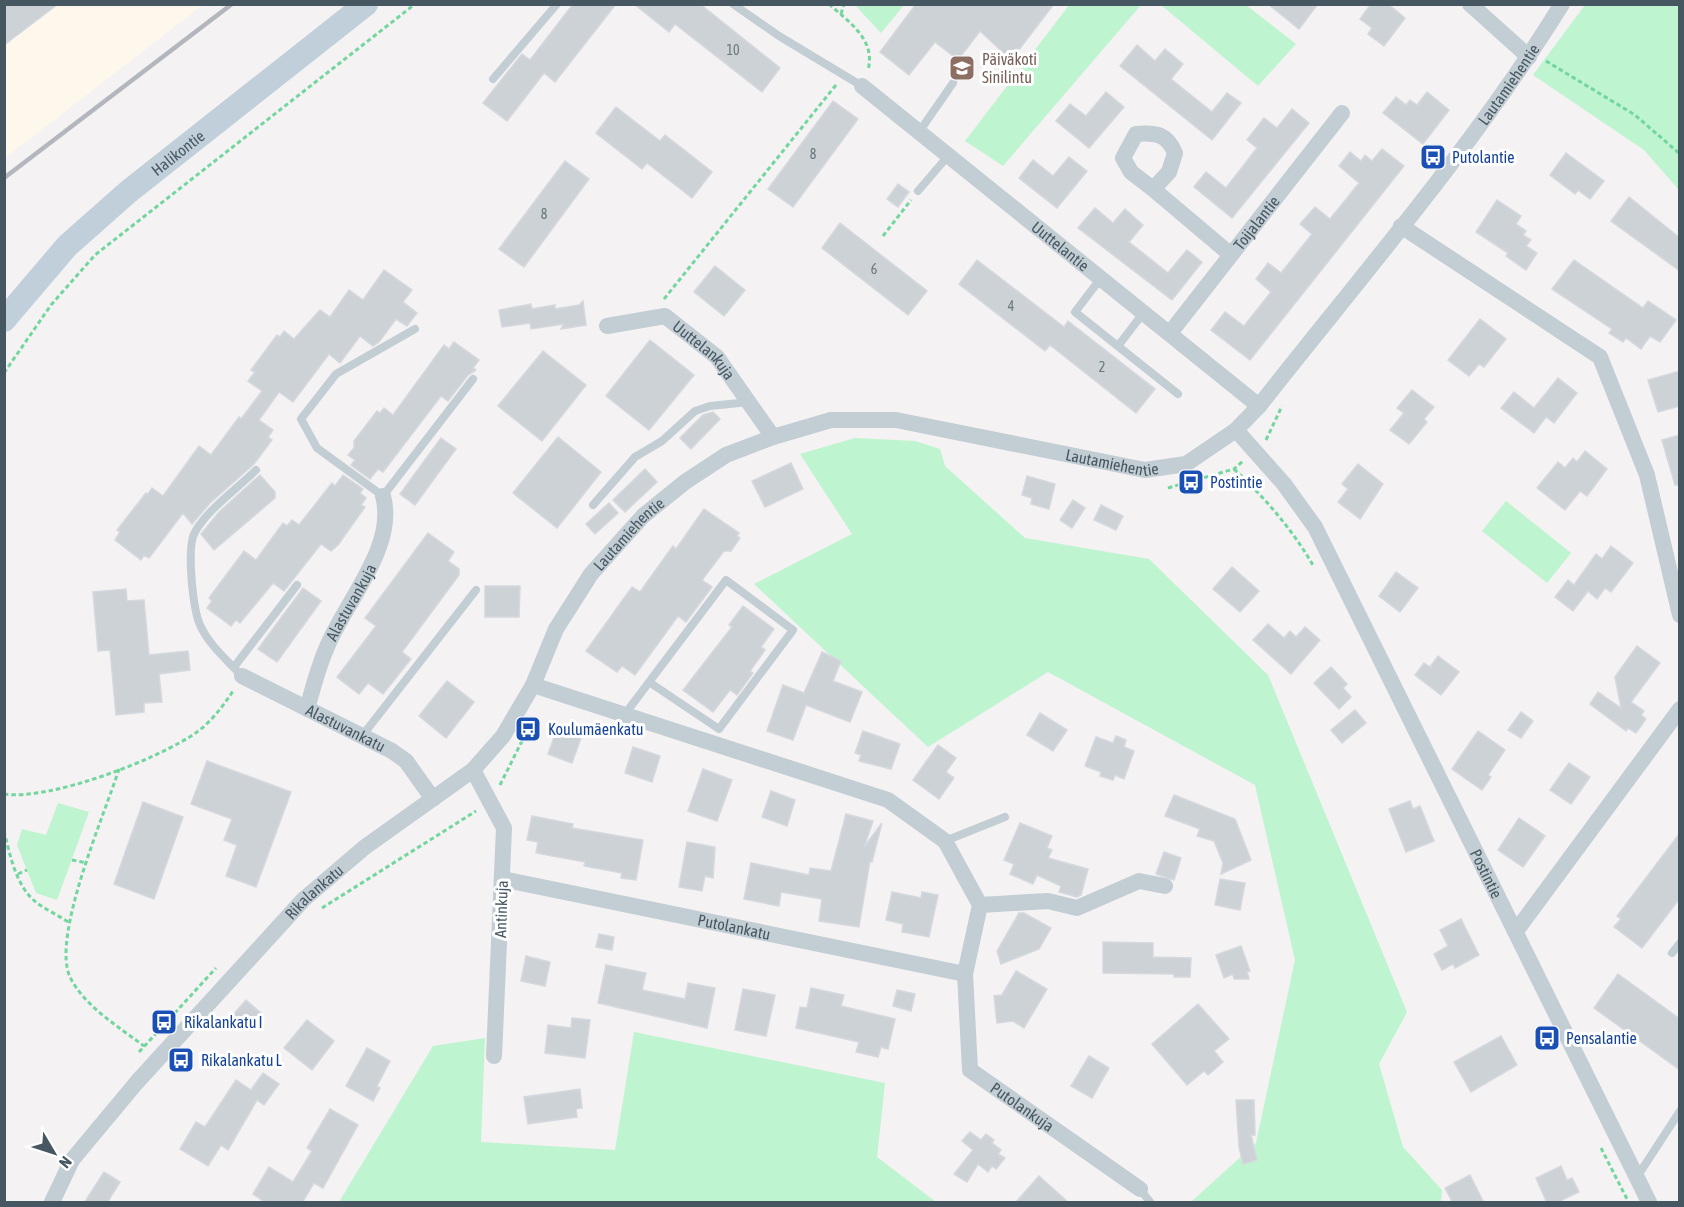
<svg xmlns="http://www.w3.org/2000/svg" width="1684" height="1207" font-family="'Asap Condensed',sans-serif">
  <rect width="100%" height="100%" fill="#f4f2f2"/>
  <polygon fill="#fef7ec" points="5,5 203,5 5,158"/>
  <g fill="#bef4cf">
    <polygon points="1070,4 1141,5 1003,166 965,141"/>
    <polygon points="855,5 904,5 881,33"/>
    <polygon points="1161,5 1246,5 1296,44 1258,86"/>
    <polygon points="1585,5 1679,5 1679,190 1644,150 1533,75"/>
    <polygon points="855,438 915,441 940,449 945,466 1025,538 1149,559 1268,675 1407,1012 1379,1064 1403,1147 1442,1190 1441,1202 1191,1202 1256,1143 1295,960 1255,785 1048,672 928,747 754,584 852,534 800,454"/>
    <polygon points="1506,501 1571,553 1547,583 1482,531"/>
    <polygon points="58,803 89,812 57,900 36,893 17,845 22,829 46,835"/>
    <polygon points="634,1032 885,1083 877,1157 936,1202 339,1202 433,1046 485,1038 481,1142 615,1150"/>
  </g>
  <g fill="#cdd2d6" stroke="#d5d8de" stroke-width="1.5">
    <polygon points="4,4 58,4 4,45"/>
    <polygon points="573,4 616,4 555,82 544,73 507,121 483,103 522,54 530,60"/>
    <polygon points="634,4 700,4 780,68 762,92 675,24 669,32"/>
    <polygon points="916,4 1054,4 1011,60 980,31 958,60 935,42 909,75 880,52"/>
    <polygon points="1268,4 1318,4 1299,29"/>
    <polygon points="1371,4 1388,4 1405,18 1384,46 1368,34 1372,28 1360,19"/>
    <polygon points="1137,45 1155,61 1165,49 1183,64 1171,79 1212,112 1227,93 1241,103 1212,140 1120,66"/>
    <polygon points="1106,92 1124,107 1089,148 1056,121 1070,104 1086,116"/>
    <polygon points="1427,92 1449,110 1423,144 1383,113 1396,97 1406,105 1410,100 1417,105"/>
    <polygon points="833,101 858,119 793,207 768,189"/>
    <polygon points="616,107 660,141 665,135 712,172 692,198 647,163 642,169 596,133"/>
    <polygon points="1292,109 1309,123 1232,218 1194,187 1206,172 1226,188 1257,148 1247,140 1264,118 1277,128"/>
    <polygon points="1382,149 1404,166 1250,360 1211,330 1225,312 1244,326 1271,292 1256,279 1268,263 1281,273 1312,234 1300,224 1315,207 1330,219 1359,183 1339,166 1350,152 1361,161 1365,155 1372,161"/>
    <polygon points="1566,153 1604,181 1590,199 1578,190 1575,194 1550,175"/>
    <polygon points="1069,157 1087,171 1057,208 1019,178 1033,160 1053,176"/>
    <polygon points="565,161 589,179 524,267 499,249"/>
    <polygon points="898,184 909,192 898,207 887,199"/>
    <polygon points="1629,197 1680,238 1680,271 1611,221"/>
    <polygon points="1497,200 1521,216 1516,224 1526,231 1523,235 1531,240 1526,246 1537,253 1526,270 1506,256 1508,253 1476,232"/>
    <polygon points="1095,208 1113,223 1125,209 1143,225 1129,242 1168,273 1187,250 1202,262 1172,300 1078,228"/>
    <polygon points="840,223 927,291 908,315 822,248"/>
    <polygon points="977,260 1064,327 1068,321 1155,389 1136,413 1050,345 1045,351 959,284"/>
    <polygon points="1574,260 1643,308 1648,301 1676,320 1660,342 1650,336 1641,349 1626,338 1623,342 1609,333 1612,329 1552,289"/>
    <polygon points="715,266 745,290 724,316 694,292"/>
    <polygon points="384,270 412,290 403,302 417,313 407,326 396,319 379,342 373,346 360,336 340,363 329,354 293,402 279,392 259,420 273,430 268,437 272,440 254,464 210,503 192,524 183,513 149,558 144,555 141,560 115,540 120,532 117,530 146,493 148,494 152,488 163,496 199,446 211,455 239,417 241,419 262,391 248,381 255,372 251,370 277,335 280,337 284,331 294,339 320,310 330,317 349,290 363,300"/>
    <polygon points="583,301 586,325 561,329 564,324 531,329 530,323 502,327 499,310 531,304 532,309 555,305 555,309 579,305"/>
    <polygon points="1480,319 1506,339 1484,367 1479,364 1469,376 1448,360"/>
    <polygon points="650,340 694,375 649,430 606,396"/>
    <polygon points="454,342 479,360 473,368 476,370 468,375 448,401 441,396 383,472 378,469 370,479 351,465 355,460 348,455 354,448 354,441 377,411 380,413 384,408 393,415 444,345 449,349"/>
    <polygon points="543,351 586,385 542,441 498,406"/>
    <polygon points="1680,371 1680,406 1658,412 1648,380"/>
    <polygon points="1558,378 1577,393 1554,423 1546,417 1534,433 1501,408 1514,392 1534,408"/>
    <polygon points="1412,390 1434,407 1424,419 1427,422 1409,444 1390,430 1404,413 1397,408"/>
    <polygon points="713,412 720,419 691,449 680,438 703,415"/>
    <polygon points="1680,435 1680,485 1675,485 1662,440"/>
    <polygon points="558,437 601,472 557,528 513,493"/>
    <polygon points="441,438 456,449 415,505 400,494"/>
    <polygon points="1585,451 1607,469 1587,496 1580,491 1565,510 1537,488 1558,462 1565,468 1573,458 1577,462"/>
    <polygon points="791,463 803,489 765,507 752,481"/>
    <polygon points="1358,464 1383,484 1360,519 1338,502 1348,489 1342,484"/>
    <polygon points="645,469 657,482 625,512 613,500"/>
    <polygon points="260,475 275,492 275,498 214,550 201,534 219,512"/>
    <polygon points="343,475 363,489 360,493 366,498 361,505 365,507 338,545 331,551 321,544 284,591 273,583 240,623 236,620 231,626 207,608 212,601 209,598 244,551 256,560 283,523 287,526 292,520 299,525 332,483 335,486"/>
    <polygon points="1027,476 1055,484 1049,509 1031,504 1032,498 1022,495"/>
    <polygon points="1073,500 1085,508 1072,528 1060,520"/>
    <polygon points="609,503 618,513 595,534 586,524"/>
    <polygon points="1101,505 1123,516 1116,530 1094,520"/>
    <polygon points="704,509 739,533 737,536 740,538 731,551 724,551 702,580 712,587 686,622 678,616 635,675 622,666 617,672 586,651 632,587 640,592 673,546 676,549"/>
    <polygon points="428,533 454,552 448,561 459,569 459,575 402,652 411,659 383,694 368,683 359,694 337,677 376,626 365,618"/>
    <polygon points="1611,546 1633,563 1611,592 1605,588 1597,599 1588,591 1573,611 1555,597 1568,580 1574,585 1596,554 1602,559"/>
    <polygon points="1232,567 1259,591 1240,612 1213,589"/>
    <polygon points="1396,572 1418,588 1400,612 1379,596"/>
    <polygon points="485,586 520,586 519,617 485,617"/>
    <polygon points="303,588 321,601 277,662 258,649"/>
    <polygon points="126,589 127,601 144,600 149,655 188,651 190,670 159,674 162,702 144,703 144,712 116,715 110,650 98,651 93,592"/>
    <polygon points="743,606 774,629 761,647 765,650 750,671 753,673 737,695 730,690 713,712 683,690 732,627 729,625"/>
    <polygon points="1268,624 1284,638 1290,631 1296,637 1305,627 1320,640 1291,674 1253,640"/>
    <polygon points="1637,646 1660,663 1631,702 1644,711 1641,715 1646,719 1636,733 1628,728 1626,731 1590,704 1598,692 1621,708 1615,677"/>
    <polygon points="822,652 841,661 833,681 862,692 850,722 806,705 793,740 767,731 783,685 804,693"/>
    <polygon points="1438,656 1459,672 1441,695 1415,675 1424,663 1430,667"/>
    <polygon points="1331,667 1347,684 1343,688 1351,697 1339,709 1314,683"/>
    <polygon points="447,681 474,702 446,738 419,716"/>
    <polygon points="1355,710 1366,723 1342,743 1331,730"/>
    <polygon points="1521,712 1533,721 1521,738 1508,730"/>
    <polygon points="1040,713 1067,730 1053,751 1027,735"/>
    <polygon points="557,729 581,738 572,763 548,754"/>
    <polygon points="863,731 900,744 891,769 859,761 861,755 855,753"/>
    <polygon points="1478,731 1505,750 1488,775 1491,777 1482,790 1452,769"/>
    <polygon points="1116,736 1126,740 1124,747 1134,751 1124,779 1115,775 1113,780 1100,776 1101,772 1085,766 1096,737 1113,743"/>
    <polygon points="938,745 956,758 946,772 954,778 939,799 913,780"/>
    <polygon points="633,747 660,756 652,782 625,773"/>
    <polygon points="207,761 291,792 256,887 226,876 237,845 224,840 232,819 191,804"/>
    <polygon points="1569,763 1590,777 1571,804 1550,790"/>
    <polygon points="703,769 732,780 717,821 688,811"/>
    <polygon points="771,791 795,800 787,826 762,817"/>
    <polygon points="1174,795 1235,819 1251,860 1221,874 1223,863 1214,841 1197,836 1200,829 1165,816"/>
    <polygon points="1410,801 1413,809 1420,806 1434,841 1406,852 1389,809"/>
    <polygon points="143,802 183,817 154,899 114,884"/>
    <polygon points="846,814 873,821 864,847 882,823 872,862 870,861 859,927 819,921 822,899 781,892 779,906 744,899 751,863 809,875 810,868 831,871"/>
    <polygon points="532,816 573,824 572,828 643,840 636,880 621,878 622,873 584,866 585,862 536,853 538,842 527,840"/>
    <polygon points="1519,818 1545,836 1523,867 1498,850"/>
    <polygon points="1020,823 1052,836 1047,848 1052,850 1048,858 1088,869 1081,895 1077,897 1059,892 1061,886 1037,875 1033,884 1010,874 1014,864 1004,860"/>
    <polygon points="1680,833 1680,898 1642,948 1614,927 1621,919 1617,916"/>
    <polygon points="687,842 715,847 713,878 705,876 702,891 679,887"/>
    <polygon points="1164,852 1181,858 1174,880 1156,874"/>
    <polygon points="1220,879 1245,883 1240,910 1215,905"/>
    <polygon points="892,892 921,898 922,892 938,895 929,937 902,932 903,924 886,920"/>
    <polygon points="1019,913 1024,913 1051,928 1039,949 1001,964 997,951"/>
    <polygon points="1461,919 1479,955 1455,968 1453,964 1442,970 1434,954 1448,946 1440,930"/>
    <polygon points="599,934 614,937 612,950 596,947"/>
    <polygon points="1103,942 1153,943 1153,957 1191,958 1190,977 1174,977 1174,974 1103,973"/>
    <polygon points="1241,946 1250,971 1247,972 1249,979 1234,979 1233,974 1224,978 1216,955"/>
    <polygon points="526,956 550,962 545,986 521,981"/>
    <polygon points="606,965 646,973 642,990 685,999 688,983 715,988 707,1028 598,1003"/>
    <polygon points="1016,971 1047,989 1024,1028 1013,1021 997,1023 994,996 1002,995"/>
    <polygon points="1618,974 1680,1019 1680,1070 1594,1008"/>
    <polygon points="811,988 844,995 841,1006 895,1019 888,1049 881,1047 878,1057 856,1052 859,1042 796,1028 800,1007 807,1008"/>
    <polygon points="743,989 775,995 766,1036 735,1030"/>
    <polygon points="897,990 915,994 911,1011 893,1006"/>
    <polygon points="246,1000 261,1013 249,1028 233,1015"/>
    <polygon points="1198,1004 1229,1039 1214,1051 1223,1062 1208,1075 1204,1071 1187,1085 1152,1044"/>
    <polygon points="572,1018 590,1020 585,1058 545,1053 548,1025 571,1028"/>
    <polygon points="307,1020 334,1041 312,1070 284,1048"/>
    <polygon points="1501,1036 1517,1065 1471,1092 1454,1062"/>
    <polygon points="367,1048 390,1061 377,1086 380,1088 373,1101 346,1086"/>
    <polygon points="1089,1056 1109,1068 1092,1098 1071,1086"/>
    <polygon points="263,1073 279,1084 264,1105 257,1100 228,1150 221,1145 208,1166 180,1149 196,1122 205,1127 236,1080 251,1090"/>
    <polygon points="580,1089 582,1108 576,1109 577,1117 528,1124 524,1097"/>
    <polygon points="1236,1100 1254,1100 1255,1135 1251,1135 1257,1160 1243,1164 1239,1147"/>
    <polygon points="330,1109 358,1125 323,1188 314,1183 302,1203 266,1203 253,1194 269,1167 293,1182 312,1151 307,1148"/>
    <polygon points="970,1132 981,1140 986,1134 994,1140 992,1143 1001,1150 998,1154 1005,1158 996,1169 992,1166 988,1172 978,1164 967,1182 954,1174 973,1150 962,1141"/>
    <polygon points="1561,1166 1567,1180 1572,1178 1579,1192 1556,1203 1547,1203 1536,1178"/>
    <polygon points="104,1172 120,1182 107,1203 84,1203"/>
    <polygon points="1470,1175 1484,1203 1453,1203 1445,1188"/>
    <polygon points="1039,1176 1069,1203 1015,1203"/>
  </g>
  <g fill="none" stroke-linecap="round" stroke-linejoin="round">
    <g stroke="#72d69e" stroke-width="3" stroke-dasharray="4.5 3" stroke-linecap="butt">
      <path d="M829,4C850,23 876,40 868,70"/>
      <polyline points="841,14 844,4"/>
      <polyline points="1546,61 1635,115 1680,154"/>
      <polyline points="883,236 911,200"/>
      <polyline points="664,299 836,85"/>
      <polyline points="4,373 51,305 95,255 415,4"/>
      <polyline points="1266,440 1282,406"/>
      <path d="M1234,469C1265,498 1293,530 1314,567"/>
      <polyline points="1168,488 1234,469 1243,461"/>
      <path d="M119,769C105,814 51,936 70,977C84,1006 119,1027 144,1046"/>
      <polyline points="500,785 524,737"/>
      <path d="M4,794C50,801 159,759 197,732C212,721 223,706 233,691"/>
      <path d="M4,831C10,855 16,887 37,903C47,910 59,916 70,923"/>
      <polyline points="72,860 87,863"/>
      <polyline points="18,874 27,870"/>
      <polyline points="322,908 476,811"/>
      <polyline points="139,1052 216,968"/>
      <polyline points="1601,1148 1628,1201"/>
    </g>
    <g stroke="#c2cdd4" stroke-width="8">
      <polyline points="733,4 779,36 862,86"/>
      <polyline points="493,79 557,4"/>
      <polyline points="919,132 953,83"/>
      <polyline points="918,191 948,156"/>
      <polyline points="1101,278 1075,312 1178,394"/>
      <polyline points="415,329 336,374 301,419 317,448 383,496 473,379"/>
      <polyline points="1118,346 1144,312"/>
      <polyline points="593,505 635,457 662,441 695,411 710,406 749,402"/>
      <polyline points="234,667 297,585"/>
      <path d="M242,676C228,661 210,646 201,627C193,612 186,547 195,532C208,509 237,489 256,470"/>
      <polyline points="625,714 726,580 793,630 719,729 649,682"/>
      <polyline points="362,736 476,590"/>
      <polyline points="945,841 1005,817"/>
      <polyline points="1672,953 1680,943"/>
      <polyline points="1637,1177 1680,1111"/>
      <polyline points="1140,1189 1150,1202"/>
    </g>
    <g stroke="#c2cdd4" stroke-width="16">
      <polyline points="1470,4 1529,57"/>
      <path id="s1" d="M862,86L1259,406"/>
      <path d="M1153,189L1131,172L1123,158L1136,134C1156,132 1167,134 1175,153L1169,172L1153,189L1230,254"/>
      <polyline points="1401,226 1600,357 1647,475 1680,615"/>
      <path id="s2" d="M607,326L665,316L717,357L773,437"/>
      <path id="s3" d="M1170,333L1342,113"/>
      <path id="s4" d="M1236,430L1284,484L1315,527L1649,1202"/>
      <path id="s5" d="M242,676L392,751L406,761L433,799"/>
      <path id="s6" d="M533,685L888,800L945,841L980,905L965,974L970,1070L1140,1189"/>
      <path id="s7" d="M307,709C313,688 318,667 327,647C345,602 397,547 383,496"/>
      <polyline points="473,770 504,828 494,1056"/>
      <path id="s8" d="M502,879L965,974"/>
      <polyline points="980,905 1048,901 1077,908 1139,881 1165,886"/>
      <polyline points="1516,931 1680,709"/>
      <path id="s9" d="M52,1202L72,1160L137,1082L304,899L365,847L473,770L503,736L533,685L556,629L591,574L643,516L685,482L726,455L773,437L831,420H896L1145,470L1186,464L1236,430L1259,406C1362,275 1474,146 1562,4"/>
    </g>
    <path stroke="#c1cfda" stroke-width="24" id="s10" d="M4,320L67,246L128,192L366,4"/>
    <polyline stroke="#b3b7bd" stroke-width="4.5" points="4,178 232,4"/>
  </g>
  <defs>
    <g id="school-square" transform="scale(1.35)"><rect x="-9" y="-9" width="18" height="18" rx="4" fill="#8d6e63" stroke="#fff"/><path d="M0-5L7-2L0 1L-7-2ZM-4 1L0 2.5L4 1V4Q0 6-4 4Z" fill="#fff"/></g>
    <g id="bus-square" transform="scale(1.35)"><rect x="-9" y="-9" width="18" height="18" rx="4" fill="#1a4fb4" stroke="#fff"/><path d="M-5-6H5V4H4V6H2V4H-2V6H-4V4H-5ZM-3.5-4V0h7V-4ZM-3.5 1.2v1.5H-2V1.2ZM2 1.2v1.5H3.5V1.2Z" fill="#fff"/></g>
  </defs>
  <g fill-rule="evenodd">
    <use href="#school-square" x="962" y="68"/>
    <use href="#bus-square" x="1433" y="157"/>
    <use href="#bus-square" x="1191" y="482"/>
    <use href="#bus-square" x="528" y="729"/>
    <use href="#bus-square" x="164" y="1022"/>
    <use href="#bus-square" x="1547" y="1038"/>
    <use href="#bus-square" x="181" y="1060"/>
  </g>
  <g text-anchor="middle" stroke-width="6" stroke-linejoin="round" paint-order="stroke">
    <g font-size="14" fill="#68767e">
      <text x="733" y="55">10</text>
      <text x="813" y="159">8</text>
      <text x="544" y="219">8</text>
      <text x="874" y="274">6</text>
      <text x="1011" y="311">4</text>
      <text x="1102" y="372">2</text>
    </g>
    <g font-size="16" fill="#785e54" stroke="#fff" text-anchor="start">
      <text x="982" y="65">Päiväkoti<tspan x="982" dy="18">Sinilintu</tspan></text>
    </g>
    <g font-size="16" fill="#475761" stroke="#fff">
      <text dy="6" stroke="none"><textPath href="#s9" startOffset="1992">Lautamiehentie</textPath></text>
      <text dy="6" stroke="none"><textPath href="#s10" startOffset="242">Halikontie</textPath></text>
      <text dy="6" stroke="none"><textPath href="#s3" startOffset="140">Toijalantie</textPath></text>
      <text dy="6" stroke="none"><textPath href="#s1" startOffset="255">Uuttelantie</textPath></text>
      <text dy="6" stroke="none"><textPath href="#s2" startOffset="111">Uuttelankuja</textPath></text>
      <text dy="6" stroke="none"><textPath href="#s9" startOffset="1416">Lautamiehentie</textPath></text>
      <text dy="6" stroke="none"><textPath href="#s9" startOffset="894">Lautamiehentie</textPath></text>
      <text dy="6" stroke="none"><textPath href="#s7" startOffset="116">Alastuvankuja</textPath></text>
      <text dy="6" stroke="none"><textPath href="#s5" startOffset="116">Alastuvankatu</textPath></text>
      <text dy="6" stroke="none"><textPath href="#s4" startOffset="512">Postintie</textPath></text>
      <text dy="6" stroke="none"><textPath href="#s9" startOffset="408">Rikalankatu</textPath></text>
      <text transform="translate(501 909) rotate(-88)" y="6">Antinkuja</text>
      <text dy="6" stroke="none"><textPath href="#s8" startOffset="237">Putolankatu</textPath></text>
      <text dy="6" stroke="none"><textPath href="#s6" startOffset="747">Putolankuja</textPath></text>
    </g>
    <g font-size="16" fill="#164399" stroke="#fff" text-anchor="start">
      <text x="1452" y="163">Putolantie</text>
      <text x="1210" y="488">Postintie</text>
      <text x="548" y="735">Koulumäenkatu</text>
      <text x="184" y="1028">Rikalankatu I</text>
      <text x="1566" y="1044">Pensalantie</text>
      <text x="201" y="1066">Rikalankatu L</text>
    </g>
  </g>
  <rect width="1684" height="1207" fill="none" stroke="#475761" stroke-width="12"/>
  <g transform="translate(54 1153) rotate(129)" stroke="#ffffff" stroke-width="4.5" paint-order="stroke">
  <path d="M0-4.5L10 22L0 15L-10 22Z" fill="#475761"/>
  <text y="-9" font-size="16" font-weight="bold" text-anchor="middle" fill="#475761">N</text>
  </g>
</svg>
